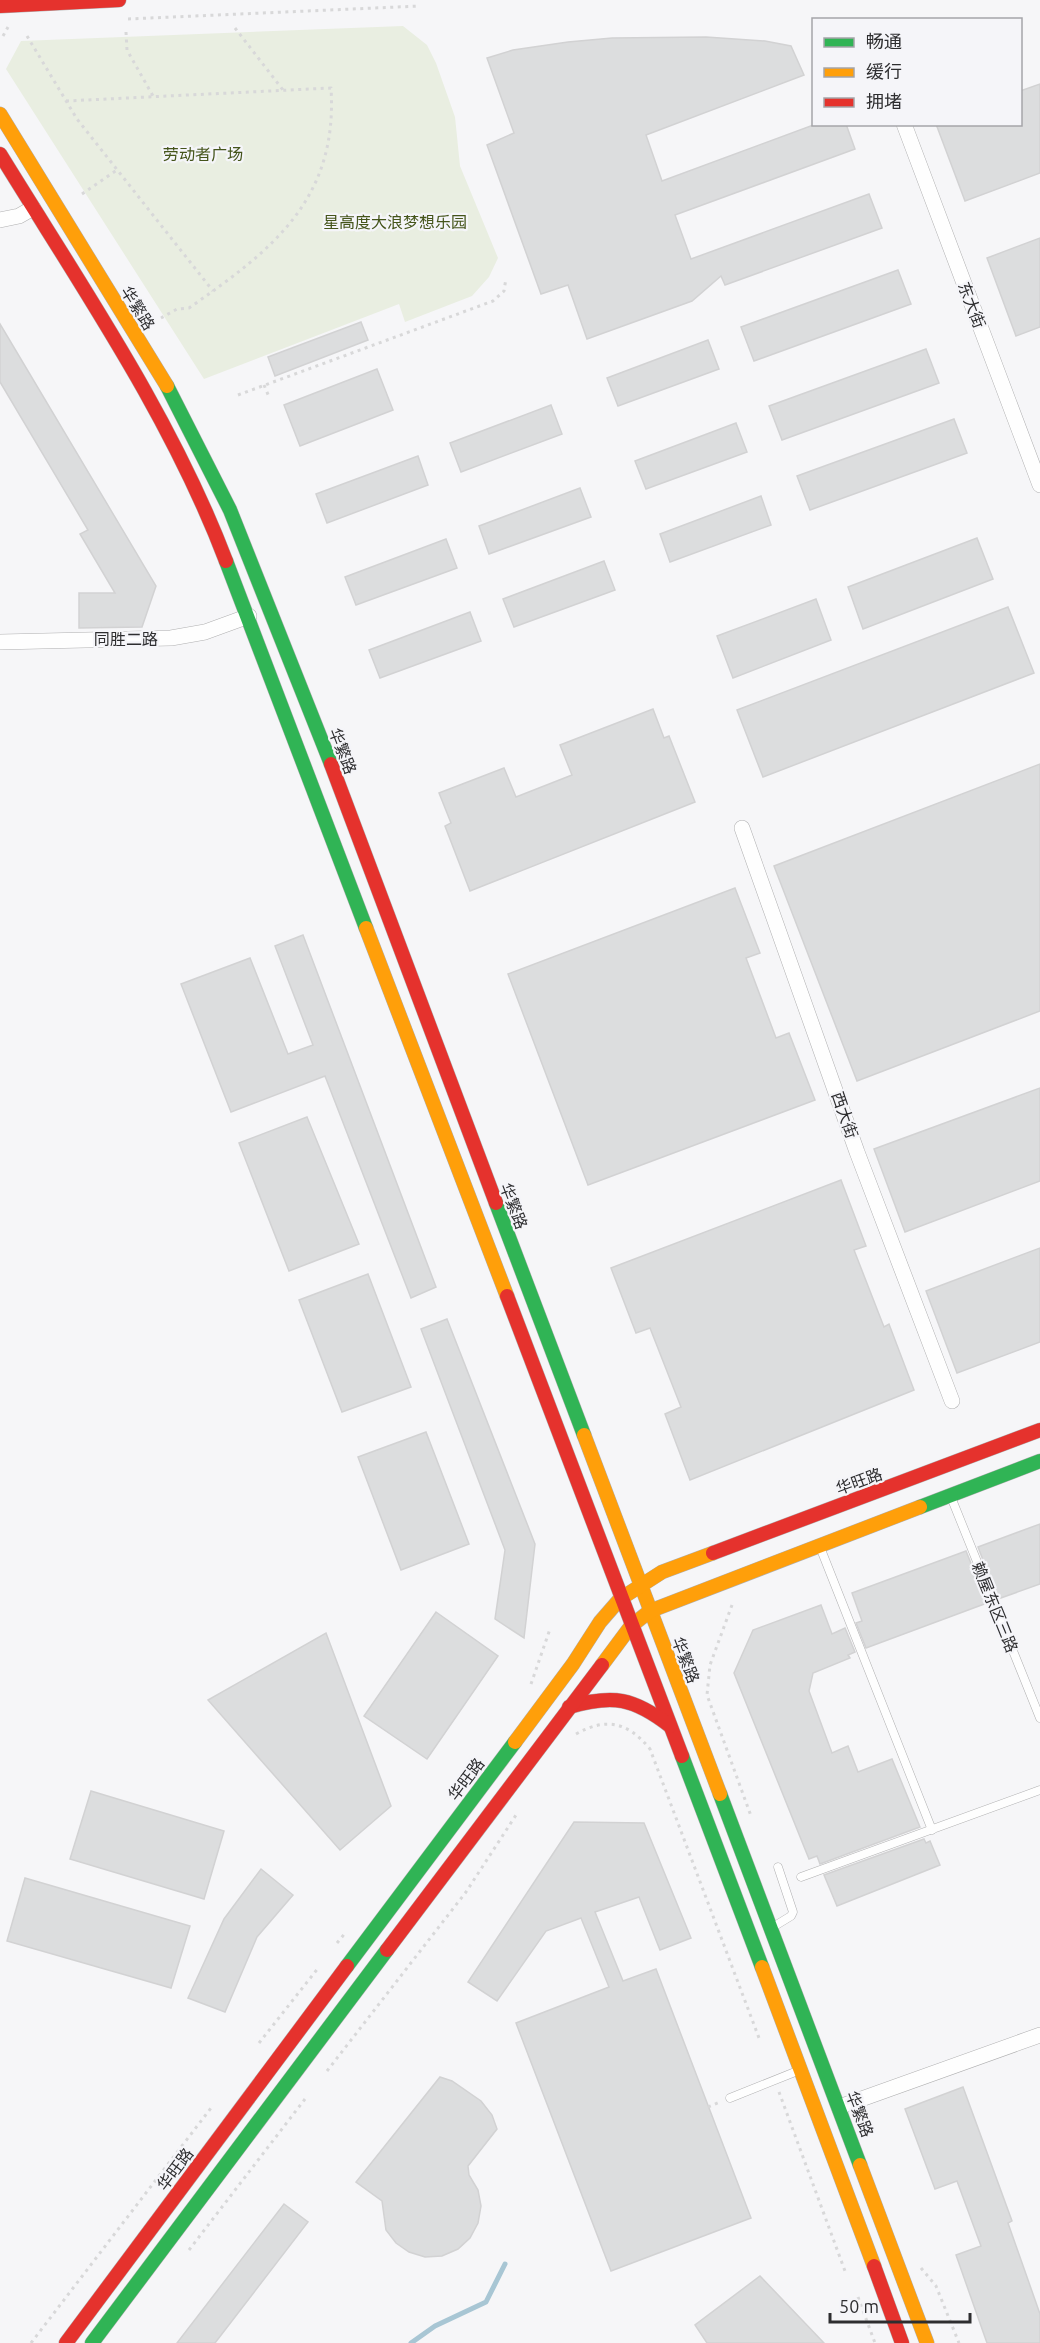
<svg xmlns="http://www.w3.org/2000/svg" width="1040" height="2343" font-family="Ubuntu,'Noto Sans SC',sans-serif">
  <rect width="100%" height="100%" fill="#f6f6f8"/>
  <polygon fill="#e9eee1" points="403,26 427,45 436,63 455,117 460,166 498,258 489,277 472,296 405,322 399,304 204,379 6,69 21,41"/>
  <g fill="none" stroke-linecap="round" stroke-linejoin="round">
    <polyline stroke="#a8c6d4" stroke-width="5" points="411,2343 435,2326 486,2302 505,2264"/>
  </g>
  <g fill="#dcddde" stroke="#d2d2d3" stroke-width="1.5">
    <polygon points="706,37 765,41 791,46 804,75 646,135 662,181 816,124 846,124 855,149 675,215 691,259 869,194 882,228 725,285 721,276 692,301 587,339 568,285 541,294 487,145 514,133 487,58 513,50 568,42 612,38"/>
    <polygon points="1040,84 1040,173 965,201 936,124 1020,124 1020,91"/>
    <polygon points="1040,238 1040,327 1016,336 987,258"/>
    <polygon points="898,270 911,304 754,361 741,327"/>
    <polygon points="361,322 368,340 275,376 268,357"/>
    <polygon points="0,324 156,586 142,627 79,628 79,593 115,593 80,534 88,530 0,382"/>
    <polygon points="708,340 719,369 618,406 607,378"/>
    <polygon points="926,349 939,383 782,440 769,406"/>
    <polygon points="377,369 393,410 300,446 284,405"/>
    <polygon points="551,405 562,434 461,472 450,443"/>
    <polygon points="954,419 967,453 810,510 797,476"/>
    <polygon points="736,423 747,452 646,489 635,461"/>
    <polygon points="418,456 428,485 327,523 316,494"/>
    <polygon points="580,488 591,517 489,554 479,526"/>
    <polygon points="761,496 771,525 670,562 660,534"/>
    <polygon points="977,538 993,579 863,629 848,587"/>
    <polygon points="446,539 457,568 356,605 345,577"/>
    <polygon points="604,561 615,590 514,627 503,599"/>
    <polygon points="816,599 831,640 733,678 717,636"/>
    <polygon points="1008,607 1034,673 763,777 737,710"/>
    <polygon points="470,612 481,641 380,678 369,650"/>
    <polygon points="653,709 664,738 669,736 695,802 470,891 445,826 451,823 439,793 504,768 516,797 572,775 560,745"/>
    <polygon points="1040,764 1040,1011 857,1081 774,866"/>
    <polygon points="735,888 760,953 746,958 776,1038 789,1033 815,1100 588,1185 508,974"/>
    <polygon points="303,935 436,1287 411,1298 325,1076 231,1112 181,984 250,958 288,1054 313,1045 275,946"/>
    <polygon points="1040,1088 1040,1181 905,1232 874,1149"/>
    <polygon points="307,1117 359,1244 289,1271 239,1143"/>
    <polygon points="841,1180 866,1246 854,1250 884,1327 889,1324 914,1390 690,1480 665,1414 681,1407 650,1328 636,1333 611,1268"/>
    <polygon points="1040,1248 1040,1342 957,1373 926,1291"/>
    <polygon points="368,1274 411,1387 342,1412 299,1300"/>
    <polygon points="447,1319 535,1544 524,1638 495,1619 505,1550 421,1329"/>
    <polygon points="426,1432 469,1544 401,1570 358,1457"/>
    <polygon points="1040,1524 1040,1584 998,1599 978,1547"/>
    <polygon points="966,1551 987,1603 866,1648 856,1623 862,1621 852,1593"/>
    <polygon points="821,1605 832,1634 845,1628 855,1652 848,1655 850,1658 813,1673 809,1691 832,1753 848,1746 858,1772 892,1759 920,1827 820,1864 817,1856 809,1859 734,1673 753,1630"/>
    <polygon points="436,1612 498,1656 427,1759 364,1716"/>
    <polygon points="326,1633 391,1806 340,1850 208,1700"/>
    <polygon points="91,1791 224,1831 204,1899 70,1859"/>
    <polygon points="574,1822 644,1823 691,1938 660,1950 639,1897 595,1912 623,1981 656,1969 751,2218 611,2271 516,2023 609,1987 581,1918 546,1931 497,2001 468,1982"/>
    <polygon points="924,1839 926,1843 930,1841 940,1865 837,1906 824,1875"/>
    <polygon points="261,1869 293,1895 257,1937 225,2012 188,1998 224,1919"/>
    <polygon points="25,1878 190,1926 171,1988 7,1941"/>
    <polygon points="440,2077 452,2081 481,2101 492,2115 497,2129 468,2166 469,2175 478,2190 481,2206 478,2223 470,2238 458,2249 442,2256 425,2257 409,2252 396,2243 386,2230 382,2201 356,2182"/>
    <polygon points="963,2087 1012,2221 1008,2223 1040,2314 1040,2343 987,2343 956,2255 981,2246 957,2181 935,2189 905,2109"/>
    <polygon points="284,2204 308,2222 215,2343 177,2343"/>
    <polygon points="760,2276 824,2343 707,2343 695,2325"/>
  </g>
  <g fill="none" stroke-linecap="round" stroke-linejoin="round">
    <g stroke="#b0b0b1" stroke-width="9">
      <g id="lane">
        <polyline points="951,1497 1040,1718"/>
        <polyline points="820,1547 932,1830"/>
        <polyline points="801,1877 1040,1790"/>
        <polyline points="773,1927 791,1916 793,1912 778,1867"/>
        <polyline points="730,2098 800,2070"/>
      </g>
    </g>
    <g stroke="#b0b0b1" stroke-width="16">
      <g id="street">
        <polyline points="904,124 1040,485"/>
        <polyline points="0,220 19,216 33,208"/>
        <polyline points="0,642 171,638 205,632 249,616"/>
        <polyline points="742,828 857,1152 952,1401"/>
        <polyline points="839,2107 1040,2035"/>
      </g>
    </g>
    <g stroke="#b0b0b1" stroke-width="15">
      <g id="fast">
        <polyline points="167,386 230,510 331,764"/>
        <polyline points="226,561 366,928"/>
        <polyline points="496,1203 584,1435"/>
        <polyline points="920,1507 1040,1461"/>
        <polyline points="682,1756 762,1967"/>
        <polyline points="720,1794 860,2165"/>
        <polyline points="347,1966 515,1742"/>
        <polyline points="92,2343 387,1950"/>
      </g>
    </g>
    <g stroke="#b0b0b1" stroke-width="15">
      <g id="slow">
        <polyline points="0,114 167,386"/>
        <polyline points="366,928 507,1296"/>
        <polyline points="584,1435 720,1794"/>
        <polyline points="602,1665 631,1626 650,1611 920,1507"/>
        <polyline points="515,1742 573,1664 600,1622 620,1599 662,1572 713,1553"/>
        <polyline points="762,1967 874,2266"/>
        <polyline points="860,2165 927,2343"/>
      </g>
    </g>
    <g stroke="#b0b0b1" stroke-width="15">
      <g id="jam">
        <polyline points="0,6 119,0"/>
        <path d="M0,154C81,286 171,416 226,561"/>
        <polyline points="331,764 496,1203"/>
        <polyline points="507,1296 682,1756"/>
        <polyline points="713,1553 1040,1430"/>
        <path d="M569,1707C613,1694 634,1698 670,1726"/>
        <polyline points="387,1950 602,1665"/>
        <polyline points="874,2266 902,2343"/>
        <polyline points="66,2343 347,1966"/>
      </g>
    </g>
    <g stroke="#d8d8d9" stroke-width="3" stroke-dasharray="3 4.5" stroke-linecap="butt">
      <polyline points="128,19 420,6"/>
      <polyline points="235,28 283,90"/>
      <polyline points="126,32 127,50 153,96"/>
      <polyline points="3,36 8,27"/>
      <polyline points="27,36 77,119 213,291"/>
      <path d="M66,101L331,88C338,200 272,250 189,308L177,309L161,318"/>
      <polyline points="82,194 117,170"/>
      <polyline points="264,385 269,397"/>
      <polyline points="238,395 493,301 504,291 506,278"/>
      <polyline points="732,1605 710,1665 707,1695 751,1816"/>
      <polyline points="531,1684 550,1629"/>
      <path d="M576,1734C606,1717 628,1722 650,1749L759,2038"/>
      <polyline points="337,1943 346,1932"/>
      <polyline points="259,2043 319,1967"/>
      <polyline points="327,2071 466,1892 518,1812"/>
      <polyline points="779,2092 845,2271"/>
      <polyline points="708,2107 720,2102"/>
      <polyline points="189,2250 305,2099"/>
      <polyline points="921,2268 936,2286 959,2343"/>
      <polyline points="858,2297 875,2343"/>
      <polyline points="31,2343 211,2108"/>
    </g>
    <use href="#lane" stroke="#fefefe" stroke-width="8"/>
    <use href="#street" stroke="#fefefe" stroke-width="15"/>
    <use href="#fast" stroke="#30b455" stroke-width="14"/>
    <use href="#slow" stroke="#ff9f0a" stroke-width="14"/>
    <use href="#jam" stroke="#e5322d" stroke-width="14"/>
  </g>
  <g text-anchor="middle" stroke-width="4.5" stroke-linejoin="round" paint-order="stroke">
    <g font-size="16" fill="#45551b" stroke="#f5f5f9">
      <text x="203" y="160">劳动者广场</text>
      <text x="395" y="228">星高度大浪梦想乐园</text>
    </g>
    <g font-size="16" fill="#2e2e30" stroke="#f5f5f9">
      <text transform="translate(972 305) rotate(69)" y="6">东大街</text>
      <text transform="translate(138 308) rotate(58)" y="6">华繁路</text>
      <text x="126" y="645">同胜二路</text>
      <text transform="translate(343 751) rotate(69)" y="6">华繁路</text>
      <text transform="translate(845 1115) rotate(71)" y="6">西大街</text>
      <text transform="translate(514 1206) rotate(69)" y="6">华繁路</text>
      <text transform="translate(859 1481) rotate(-20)" y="6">华旺路</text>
      <text transform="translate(995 1607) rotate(68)" y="6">赖屋东区三路</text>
      <text transform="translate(686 1660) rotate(69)" y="6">华繁路</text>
      <text transform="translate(466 1779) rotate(-53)" y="6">华旺路</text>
      <text transform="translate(860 2114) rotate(69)" y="6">华繁路</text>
      <text transform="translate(175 2169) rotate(-53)" y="6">华旺路</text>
    </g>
  </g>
  <rect x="812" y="18" width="210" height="108" fill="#f5f5f9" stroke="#a5a5a9" stroke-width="1.5"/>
  <rect x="824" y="38" width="30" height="9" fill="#30b455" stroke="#a5a5a9" stroke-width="1.5"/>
  <text x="866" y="48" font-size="18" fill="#2e2e30">畅通</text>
  <rect x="824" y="68" width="30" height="9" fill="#ff9f0a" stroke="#a5a5a9" stroke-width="1.5"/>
  <text x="866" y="78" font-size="18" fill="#2e2e30">缓行</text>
  <rect x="824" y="98" width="30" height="9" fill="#e5322d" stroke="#a5a5a9" stroke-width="1.5"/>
  <text x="866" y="108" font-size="18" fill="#2e2e30">拥堵</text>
  <path d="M830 2313v9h140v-9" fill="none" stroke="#2e2e30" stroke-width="3"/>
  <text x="839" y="2313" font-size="18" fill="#2e2e30" stroke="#f5f5f9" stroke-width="4.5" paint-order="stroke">50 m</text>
</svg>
